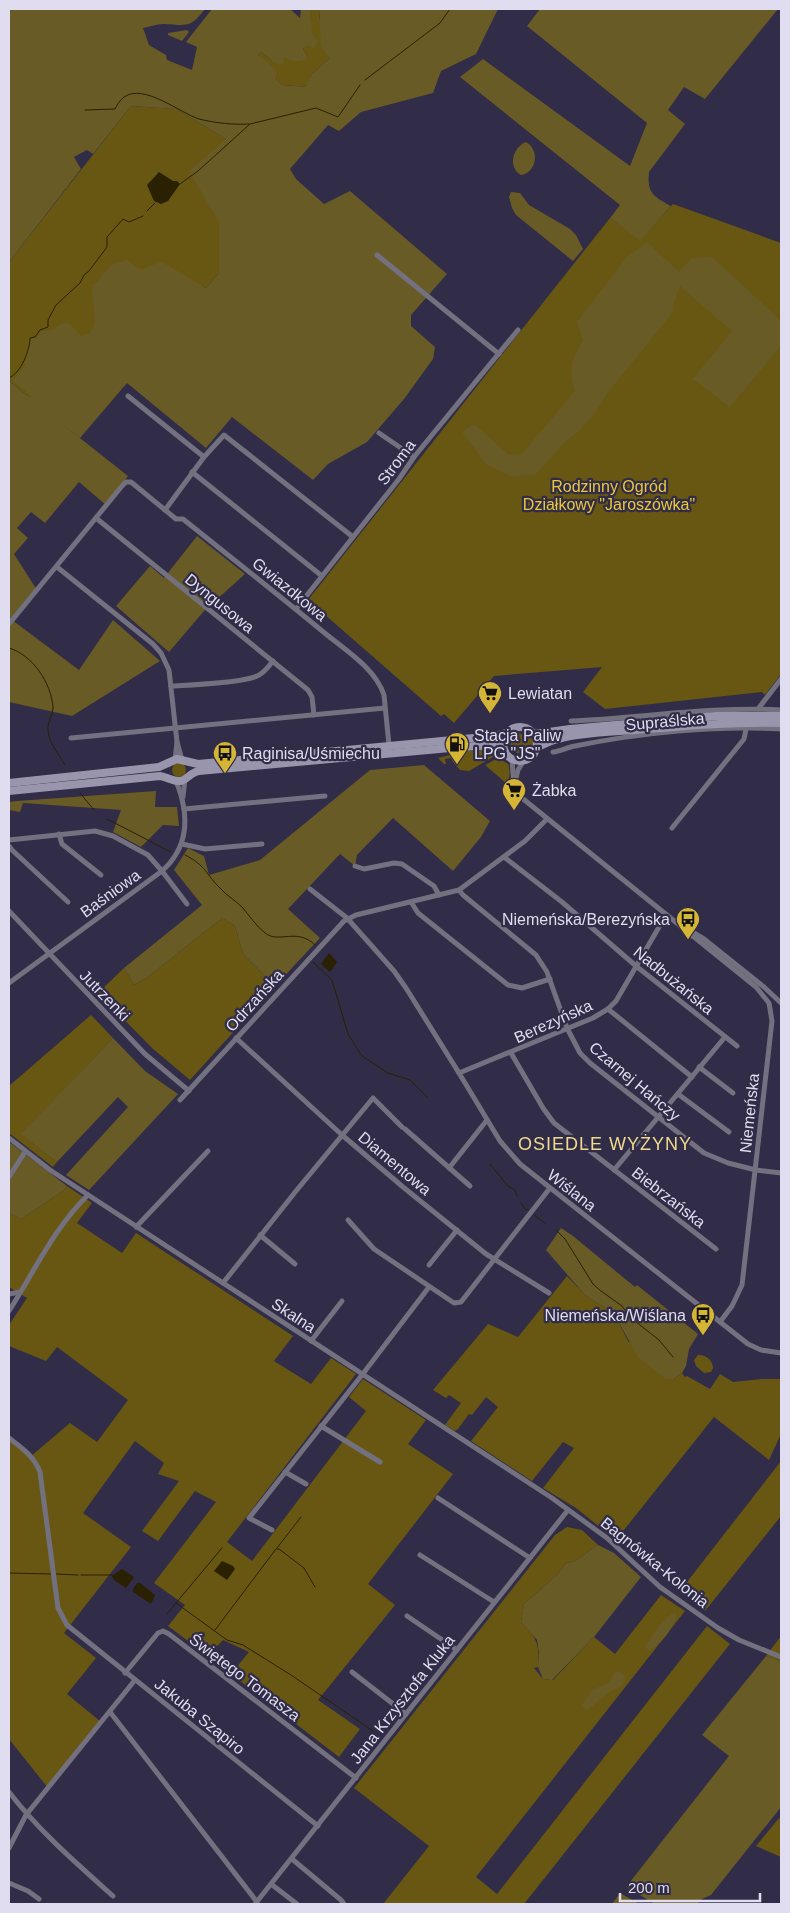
<svg xmlns="http://www.w3.org/2000/svg" width="790" height="1913" font-family="Helvetica,sans-serif">
  <rect width="100%" height="100%" fill="#312c47"/>
  <g fill="#685712">
    <path d="M310,9H319V17L330,58L312,74L307,87L283,85L275,79L258,55L261,52L272,61L284,57L308,58L303,49C315,37 310,24 310,9Z"/>
    <polygon points="131,106 176,109 226,139 219,222 219,273 206,288 203,286 29,397 9,381 9,262"/>
    <polygon points="673,204 781,243 781,674 765,695 762,692 605,709 583,692 602,667 494,676 454,723 444,714 441,716 308,600 610,218 640,240"/>
    <polygon points="519,733 534,740 532,750 525,754 516,753 507,742 513,735"/>
    <polygon points="490,749 496,751 498,754 469,771 460,770 453,762 451,758 445,759 446,764 444,764 438,758 466,751"/>
    <path d="M500,757V759L508,764C510,770 511,777 506,783L485,765Z"/>
    <circle cx="179" cy="770" r="7"/>
    <polygon points="222,918 235,926 243,954 275,986 190,1080 152,1048 98,993 124,968 134,985 149,976"/>
    <polygon points="91,1015 113,1038 22,1134 57,1162 53,1167 9,1133 9,1086"/>
    <polygon points="67,1186 92,1203 77,1223 122,1253 136,1233 293,1336 274,1361 311,1384 331,1358 356,1374 227,1542 252,1561 366,1411 349,1397 363,1379 426,1420 408,1444 453,1474 368,1584 395,1605 318,1700 360,1729 339,1757 231,1674 249,1652 223,1640 208,1656 168,1626 185,1605 154,1583 216,1502 195,1491 158,1541 142,1531 179,1481 158,1474 164,1463 135,1441 83,1513 131,1547 64,1633 96,1658 67,1694 101,1722 48,1788 9,1739 9,1441 30,1457 70,1423 97,1442 128,1400 57,1347 46,1361 9,1346 9,1325 27,1298 9,1287 9,1213 21,1219 64,1190"/>
    <polygon points="567,1276 584,1294 609,1311 617,1319 628,1341 674,1379 682,1373 685,1377 687,1376 710,1389 720,1374 733,1382 762,1379 780,1379 781,1373 781,1434 769,1460 714,1417 616,1540 576,1508 543,1488 574,1448 563,1442 532,1481 471,1441 498,1407 486,1397 472,1415 469,1414 458,1429 455,1431 445,1425 461,1403 449,1395 446,1398 433,1390 488,1324 518,1337"/>
    <path d="M698,1355C706,1354 713,1361 713,1368L711,1372L704,1373L696,1366L694,1360Z"/>
    <polygon points="781,1461 781,1516 705,1611 680,1591"/>
    <path d="M567,1527L582,1530L598,1545L575,1561L566,1563L558,1574L524,1604L521,1622C537,1639 540,1643 538,1667L534,1668L543,1679L553,1680L594,1637L615,1654L661,1595L685,1611L476,1877L497,1894L707,1626L730,1644L524,1904H383L429,1846L354,1788L555,1535Z"/>
    <polygon points="781,1636 781,1661 766,1656"/>
    <polygon points="779,1818 781,1819 781,1857 756,1846"/>
  </g>
  <g fill="#695b25">
    <path d="M9,9H205C190,29 186,25 163,24C157,24 149,27 143,28L149,45L166,55L167,60L192,70L197,47L186,42L212,9H290L300,18L301,9H310L312,34L318,41L314,48L307,45L303,49L308,58C299,63 293,62 284,57L283,63L280,65L272,61L261,52L258,55L274,68L277,73L275,79L283,85L306,87L312,74L330,58L321,46L319,9H498L476,54L441,71L433,93L361,112L339,131L328,125L290,169L296,179L324,204L350,191L447,274L411,315V326L435,347L433,359L404,399L367,442L328,464L313,480L232,417L206,448L127,383L80,438L38,405L128,476L106,505L79,482L45,523L31,512L17,528L28,538L14,554L37,590L12,620L79,670L113,620L160,661L72,716L9,702V381L29,397L31,396L12,380L17,377L18,373L24,368L30,343V338H36L41,331L54,330C66,316 71,325 80,336C105,335 90,300 92,285L96,283L111,265L127,260C145,276 142,267 162,262L206,288L219,273V222L189,171L226,139L176,109L131,106L93,154L87,150L74,157L81,169L9,262Z"/>
    <path d="M540,9H778L705,99L684,87L668,110L685,124L649,172C647,193 653,196 671,206L640,241L610,218L620,205L460,77L483,59L630,166L647,123L527,26Z"/>
    <polygon points="187,30 189,32 182,41 168,35 168,33"/>
    <path d="M526,142C540,150 537,172 521,175C507,167 513,147 526,142Z"/>
    <polygon points="511,192 520,193 529,205 570,229 576,235 583,249 573,261 516,215 512,208 509,197"/>
    <path d="M647,242L679,272L692,258L712,257L781,321V345L730,407L693,379L732,331L680,286L674,301L673,312L605,396L595,413L579,431L564,443L536,474L513,477L487,465L462,432L474,424L509,455H521L575,391C567,368 572,361 583,340L577,322L627,257Z"/>
    <polygon points="197,536 245,574 204,611 169,652 116,606 150,566 164,578"/>
    <polygon points="424,765 490,821 481,837 453,871 393,818 357,855 355,866 340,854 288,909 320,938 275,986 243,954 235,926 222,918 149,976 134,985 124,968 202,905 174,870 188,848 204,856 209,875 260,860 370,770"/>
    <polygon points="156,791 155,807 177,807 179,826 163,825 141,847 113,832 121,810 23,803 20,812 9,810 9,802 17,801"/>
    <polygon points="113,1038 145,1071 178,1094 89,1190 66,1175 128,1107 118,1097 57,1162 21,1134"/>
    <polygon points="9,1142 67,1186 64,1190 21,1219 9,1213"/>
    <polygon points="561,1228 573,1236 635,1287 637,1285 698,1334 689,1349 686,1366 682,1373 674,1379 666,1379 638,1357 617,1319 609,1311 584,1294 546,1250"/>
    <polygon points="598,1545 614,1553 641,1577 594,1637 552,1680 543,1679 538,1667 539,1653 537,1640 521,1622 524,1604 558,1574 566,1563 575,1561"/>
    <path d="M674,1612L677,1614C672,1631 663,1641 649,1651L645,1647L659,1626Z"/>
    <polygon points="766,1656 781,1661 781,1807 711,1895 702,1899 697,1904 655,1904 626,1887 729,1756 702,1735"/>
    <polygon points="616,1671 623,1673 626,1679 622,1686 611,1691 587,1710 582,1705 592,1690 608,1683"/>
    <polygon points="620,1893 639,1904 612,1904"/>
  </g>
  <g fill="#292101">
    <polygon points="159,172 173,181 177,181 180,184 168,201 161,204 154,201 147,185"/>
    <polygon points="329,953 337,962 330,972 321,964"/>
    <polygon points="222,1561 233,1566 235,1569 227,1580 214,1571"/>
    <polygon points="122,1569 134,1577 126,1588 114,1580 112,1576"/>
    <polygon points="137,1583 140,1583 155,1595 151,1604 133,1592 133,1589"/>
  </g>
  <g fill="none" stroke-linecap="round" stroke-linejoin="round">
    <g stroke="#292101" stroke-width="1">
      <polyline points="365,80 440,23 450,9"/>
      <path d="M85,110L115,109C117,105 120,100 124,97C144,83 180,113 199,119C215,123 234,125 249,124"/>
      <polyline points="180,184 198,171 250,124 316,108 338,117 360,85"/>
      <polyline points="147,211 155,203"/>
      <path d="M9,378C21,373 30,350 30,338L35,337L40,330L48,327V320L56,305L80,283L84,275L89,271L107,247V237L123,219L129,222L143,216"/>
      <path d="M9,648C33,655 51,683 53,707C53,715 47,723 48,730C48,741 60,756 65,765"/>
      <polyline points="80,793 94,810"/>
      <polyline points="107,819 171,852"/>
      <path d="M185,855C207,866 205,874 221,889C227,896 235,900 242,907C249,915 256,926 265,933C279,944 297,927 315,945"/>
      <polyline points="313,962 332,980 348,1034 362,1056 388,1073 410,1080 427,1097"/>
      <polyline points="490,1164 508,1186 515,1190 517,1196"/>
      <polyline points="521,1203 525,1209 528,1210"/>
      <polyline points="534,1215 545,1223"/>
      <polyline points="556,1230 565,1239 593,1284 601,1291 622,1306 631,1318 659,1340 673,1357"/>
      <polyline points="277,1548 301,1517"/>
      <polyline points="9,1573 51,1574"/>
      <polyline points="56,1574 78,1575"/>
      <polyline points="81,1575 113,1575"/>
      <polyline points="176,1603 222,1548"/>
      <polyline points="167,1614 176,1603 227,1640 243,1645 291,1675 373,1731"/>
      <polyline points="215,1630 276,1549 279,1549 304,1568 315,1587"/>
    </g>
    <g stroke="#73717f" stroke-width="5">
      <polyline points="377,255 499,354"/>
      <polyline points="128,396 204,457 165,510"/>
      <polyline points="379,433 414,457"/>
      <polyline points="204,457 224,435 353,537"/>
      <polyline points="192,472 322,576"/>
      <polyline points="96,518 308,690 312,697 314,715"/>
      <polyline points="57,567 153,644 161,653 169,670 177,742 182,760"/>
      <polyline points="296,609 399,479 414,457 518,330"/>
      <path d="M9,624L122,486L126,482H131L176,519H183C229,556 275,592 321,630C342,648 375,667 384,695L389,745"/>
      <path d="M171,686C189,685 247,683 259,675C265,672 269,666 273,661"/>
      <polyline points="758,709 781,679"/>
      <path d="M571,721C641,718 711,706 781,710"/>
      <polyline points="71,738 385,708"/>
      <path d="M553,752C561,751 568,747 575,746C639,733 716,725 781,729"/>
      <polyline points="175,760 177,742"/>
      <polyline points="512,760 514,787 517,794 756,987 769,1003 772,1021 742,1285 732,1306 720,1322"/>
      <polyline points="515,782 518,770 523,762"/>
      <polyline points="183,797 185,779"/>
      <polyline points="184,809 325,796"/>
      <polyline points="672,828 744,739 746,729"/>
      <polyline points="59,834 62,844 101,875"/>
      <polyline points="9,840 95,831 113,836 148,855 162,871 187,904"/>
      <polyline points="182,844 205,849 262,844"/>
      <polyline points="9,846 12,850 68,902"/>
      <polyline points="504,857 562,902 636,966 737,1046"/>
      <polyline points="355,866 364,869 394,863 402,864 434,886 439,895"/>
      <polyline points="310,889 347,918 394,971 406,988 459,1073 500,1141 520,1164 748,1344 761,1350 781,1353"/>
      <polyline points="459,890 463,895 536,955 547,972 567,1028 580,1053 590,1063 704,1153 728,1163 756,1170 781,1173"/>
      <polyline points="411,902 418,913 508,985 522,988 550,979"/>
      <polyline points="9,911 145,1054 189,1091"/>
      <polyline points="692,936 694,933 704,939 764,987 781,1003"/>
      <path d="M9,983L162,871C190,846 189,813 176,781"/>
      <polyline points="608,1009 692,1077"/>
      <polyline points="236,1038 342,1135 403,1187 486,1254 549,1293"/>
      <polyline points="511,1053 543,1108 554,1123 716,1249"/>
      <polyline points="699,1067 733,1093"/>
      <polyline points="459,1073 593,1018 608,1009 616,1001 666,915"/>
      <polyline points="678,1094 729,1132"/>
      <polyline points="180,1100 344,921 356,915 459,890 525,841 547,819"/>
      <polyline points="405,1129 470,1186"/>
      <polyline points="9,1138 50,1170 552,1498 607,1538 660,1587 718,1628 739,1640 781,1657"/>
      <polyline points="449,1168 487,1120"/>
      <polyline points="614,1170 725,1037"/>
      <polyline points="9,1177 25,1152"/>
      <polyline points="348,1220 374,1249 454,1303 461,1302 550,1188"/>
      <polyline points="136,1227 208,1151"/>
      <polyline points="260,1235 295,1264"/>
      <polyline points="429,1265 457,1230"/>
      <polyline points="223,1283 296,1191 373,1098 402,1127"/>
      <polyline points="9,1294 20,1292"/>
      <path d="M9,1311C34,1272 54,1228 88,1195"/>
      <polyline points="311,1341 342,1301"/>
      <polyline points="321,1426 380,1462"/>
      <path d="M9,1438C22,1448 34,1456 40,1472L58,1608L67,1625L318,1826"/>
      <polyline points="285,1472 306,1484"/>
      <polyline points="438,1498 530,1558"/>
      <polyline points="272,1530 249,1518 362,1375 429,1287"/>
      <polyline points="420,1555 494,1602"/>
      <polyline points="407,1616 457,1650"/>
      <polyline points="352,1672 406,1714"/>
      <polyline points="125,1673 158,1633 163,1631 169,1634 356,1778"/>
      <polyline points="110,1712 257,1902"/>
      <path d="M9,1792C39,1831 76,1863 113,1896"/>
      <polyline points="9,1848 26,1815 135,1680"/>
      <polyline points="292,1859 341,1900 344,1904"/>
      <polyline points="9,1883 28,1891 39,1899"/>
      <polyline points="271,1884 297,1904"/>
      <polyline points="255,1904 568,1510"/>
    </g>
    <g stroke="#9995ac" stroke-width="8">
      <circle cx="520" cy="744" r="17"/>
      <polyline points="535,734 570,729 717,716 781,716"/>
      <path d="M537,748C559,733 608,732 635,730C684,726 732,722 781,723"/>
      <polyline points="9,783 159,767 177,759 198,764 495,736 507,733"/>
      <path d="M9,791L160,776C167,777 174,782 181,781C188,779 191,772 199,771L461,747L494,745L503,749"/>
    </g>
  </g>
  <defs>
    <g id="supermarket-pin" transform="scale(1.25)"><path d="M0 17L-7.5 6A9.5 9.5 0 1 1 7.5 6Z" fill="#d5b535" stroke="#312c47"/><path d="M-6-5.5h2.5l.6 2H6L4.5 2H-2.5L-4.4-4H-6ZM-1.5 3.2a1.3 1.3 0 1 0 .1 0ZM3 3.2a1.3 1.3 0 1 0 .1 0Z" fill="#111"/></g>
    <g id="fuel-pin" transform="scale(1.25)"><path d="M0 17L-7.5 6A9.5 9.5 0 1 1 7.5 6Z" fill="#d5b535" stroke="#312c47"/><path d="M-5.5-6h7V0h2V4h1.3V-2.5L3-4.5l.8-.8L6-3V5H2.5V1h-1V6h-7ZM-4.2-4.7v3.2H.2V-4.7Z" fill="#111"/></g>
    <g id="bus-pin" transform="scale(1.25)"><path d="M0 17L-7.5 6A9.5 9.5 0 1 1 7.5 6Z" fill="#d5b535" stroke="#312c47"/><path d="M-5-6H5V4H4V6H2V4H-2V6H-4V4H-5ZM-3.5-4V0h7V-4ZM-3.5 1.2v1.5H-2V1.2ZM2 1.2v1.5H3.5V1.2Z" fill="#111"/></g>
  </defs>
  <g fill-rule="evenodd">
    <use href="#supermarket-pin" x="490" y="693"/>
    <use href="#fuel-pin" x="457" y="744"/>
    <use href="#bus-pin" x="225" y="753"/>
    <use href="#supermarket-pin" x="514" y="790"/>
    <use href="#bus-pin" x="688" y="919"/>
    <use href="#bus-pin" x="703" y="1315"/>
  </g>
  <g text-anchor="middle" stroke-width="4.5" stroke-linejoin="round" paint-order="stroke">
    <g font-size="16" fill="#dfddef" stroke="#312c47">
      <text transform="translate(396 462) rotate(-53)" y="6">Stroma</text>
      <text transform="translate(290 589) rotate(39)" y="6">Gwiazdkowa</text>
      <text transform="translate(220 603) rotate(39)" y="6">Dyngusowa</text>
      <text transform="translate(665 721) rotate(-5)" y="6">Supraślska</text>
      <text transform="translate(110 893) rotate(-36)" y="6">Baśniowa</text>
      <text transform="translate(674 980) rotate(39)" y="6">Nadbużańska</text>
      <text transform="translate(105 995) rotate(46)" y="6">Jutrzenki</text>
      <text transform="translate(254 1000) rotate(-48)" y="6">Odrzańska</text>
      <text transform="translate(553 1021) rotate(-24)" y="6">Berezyńska</text>
      <text transform="translate(635 1081) rotate(40)" y="6">Czarnej Hańczy</text>
      <text transform="translate(749 1113) rotate(-84)" y="6">Niemeńska</text>
      <text transform="translate(395 1163) rotate(40)" y="6">Diamentowa</text>
      <text transform="translate(572 1190) rotate(38)" y="6">Wiślana</text>
      <text transform="translate(669 1197) rotate(38)" y="6">Biebrzańska</text>
      <text transform="translate(294 1315) rotate(33)" y="6">Skalna</text>
      <text transform="translate(655 1562) rotate(39)" y="6">Bagnówka-Kolonia</text>
      <text transform="translate(245 1677) rotate(37)" y="6">Świętego Tomasza</text>
      <text transform="translate(402 1699) rotate(-52)" y="6">Jana Krzysztofa Kluka</text>
      <text transform="translate(200 1716) rotate(39)" y="6">Jakuba Szapiro</text>
    </g>
    <g font-size="16" fill="#e9c73b" stroke="#312c47">
      <text x="609" y="492">Rodzinny Ogród<tspan x="609" dy="18">Działkowy "Jaroszówka"</tspan></text>
    </g>
    <g font-size="16" fill="#dfddef" stroke="#312c47" text-anchor="start">
      <text x="508" y="699">Lewiatan</text>
      <text x="474" y="741">Stacja Paliw<tspan x="474" dy="18">LPG "JS"</tspan></text>
      <text x="242" y="759">Raginisa/Uśmiechu</text>
      <text x="532" y="796">Żabka</text>
      <text x="670" y="925" text-anchor="end">Niemeńska/Berezyńska</text>
      <text x="686" y="1321" text-anchor="end">Niemeńska/Wiślana</text>
    </g>
    <g font-size="18" letter-spacing="1" fill="#efda8d" stroke="#312c47">
      <text x="605" y="1150">OSIEDLE WYŻYNY</text>
    </g>
  </g>
  <rect width="790" height="1913" fill="none" stroke="#dfddef" stroke-width="20"/>
  <path d="M620 1893v8h140v-8" fill="none" stroke="#dfddef" stroke-width="2.5"/>
  <text x="628" y="1893" font-size="15" fill="#dfddef" stroke="#312c47" stroke-width="4" paint-order="stroke">200 m</text>
</svg>
